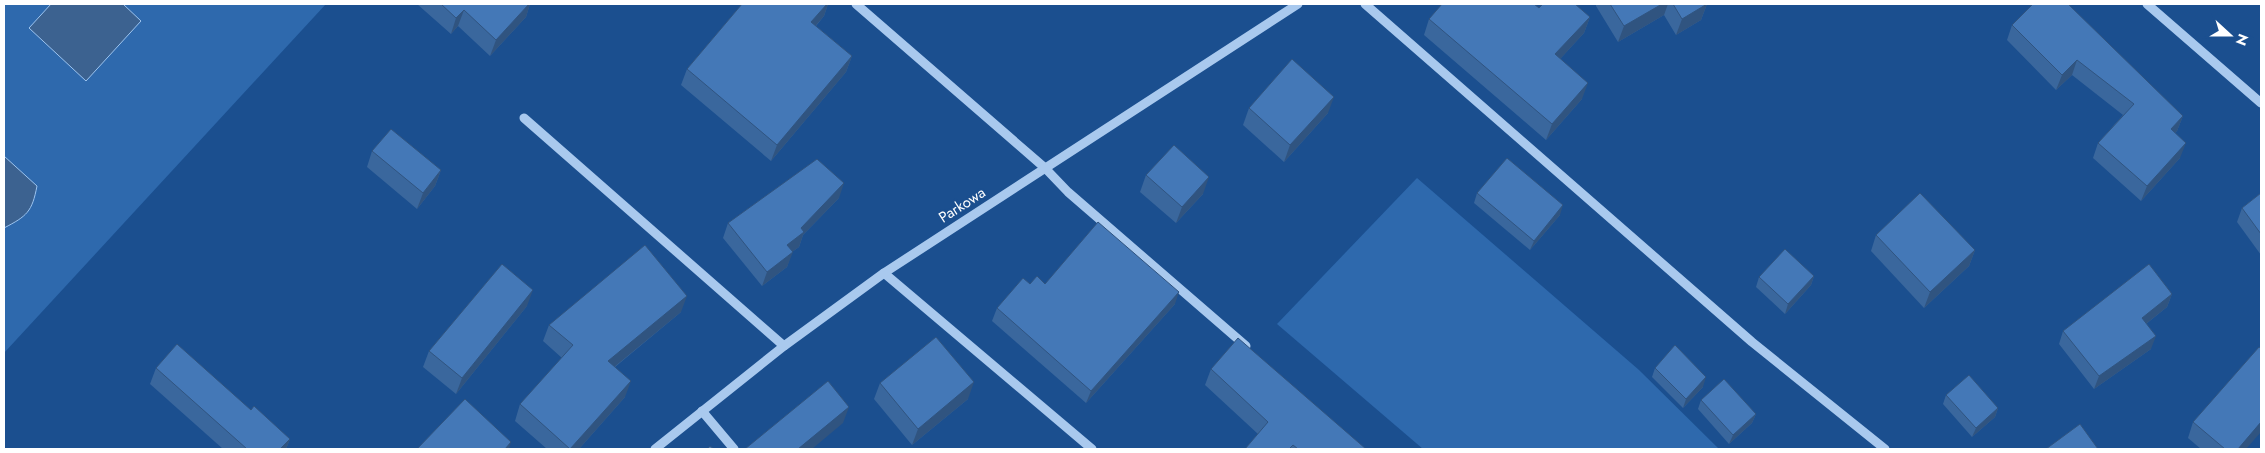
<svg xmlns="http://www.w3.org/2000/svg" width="2265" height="453" font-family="Jost,sans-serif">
  <rect width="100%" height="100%" fill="#1b4f8f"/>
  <g fill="#2e69ad">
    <polygon points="4,4 326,4 4,353"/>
    <polygon points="1417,178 1639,370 1719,449 1423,449 1277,324"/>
  </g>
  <g fill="#3c6290" stroke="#9cc4f0">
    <polygon points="51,4 123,4 141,21 86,81 29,28"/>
    <path d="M4,156L37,186C32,212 27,216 4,228Z"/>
  </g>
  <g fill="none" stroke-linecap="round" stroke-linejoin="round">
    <g stroke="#a9c9ee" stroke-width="9">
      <polyline points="856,4 1045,168 1068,192 1246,346"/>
      <polyline points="1365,4 1752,342 1885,449"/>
      <polyline points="2147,4 2261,103"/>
      <polyline points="524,118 784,346"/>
      <polyline points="884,273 1092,449"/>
      <polyline points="702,411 734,449"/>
      <polyline points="655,449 784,346 884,273 1298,4"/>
    </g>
  </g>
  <g fill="#3a679d">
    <polygon points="417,4 530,4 526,17 490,56 458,26 451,34"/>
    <polygon points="742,4 828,4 824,16 816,26 852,56 846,72 771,161 681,85 687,69"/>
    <polygon points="1596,4 1707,4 1701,20 1676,35 1664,15 1618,42 1596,6"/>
    <polygon points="1539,8 1590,17 1584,33 1560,59 1582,99 1546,140 1424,35 1429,19"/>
    <polygon points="2012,25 2183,116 2177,131 2175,133 2180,158 2141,201 2093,158 2098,143 2123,115 2072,75 2056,90 2007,40"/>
    <polygon points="1249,108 1328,113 1284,162 1243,125"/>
    <polygon points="372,151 441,170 435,186 417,209 367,167"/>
    <polygon points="1146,175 1203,194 1176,223 1140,192"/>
    <polygon points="1477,193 1560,215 1530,250 1474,203"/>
    <polygon points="2261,193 2261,255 2237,222 2242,208"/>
    <polygon points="839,198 803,235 799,247 792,252 787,267 762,286 723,238 728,223"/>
    <polygon points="1876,235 1975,250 1969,266 1924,308 1871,251"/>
    <polygon points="1814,276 1811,285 1785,314 1756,287 1759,277"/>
    <polygon points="1030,284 1045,284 1175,304 1086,403 992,321 997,308"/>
    <polygon points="2172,294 2167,307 2146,324 2151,349 2094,389 2059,344 2063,331"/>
    <polygon points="527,306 456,394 423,367 429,351"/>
    <polygon points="681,312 615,367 625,397 579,449 547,449 515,421 520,404 562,358 543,341 549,325"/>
    <polygon points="156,368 251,410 290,439 286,449 223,449 150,384"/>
    <polygon points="1655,368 1703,387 1683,408 1652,377"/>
    <polygon points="1211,369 1366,449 1245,449 1258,434 1205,385"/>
    <polygon points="880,383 968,399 912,445 874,399"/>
    <polygon points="1946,395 1998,408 1995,417 1972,437 1943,404"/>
    <polygon points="1701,400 1756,414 1752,423 1729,444 1698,409"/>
    <polygon points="2193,422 2246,449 2201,449 2188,438"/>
  </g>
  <g fill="#305480">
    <polygon points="529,4 530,4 526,17 490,56 496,40"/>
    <polygon points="827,4 828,4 824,16 805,38 811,22"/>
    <polygon points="1662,4 1668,4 1664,15 1618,42 1624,26"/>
    <polygon points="1707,4 1701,20 1676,35 1682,19"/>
    <polygon points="464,10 458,26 451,34 456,18"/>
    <polygon points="1590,17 1584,33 1550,70 1555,54"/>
    <polygon points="852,56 846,72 771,161 777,145"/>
    <polygon points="2077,60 2072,75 2056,90 2062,75"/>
    <polygon points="1588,83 1582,99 1546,140 1552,124"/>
    <polygon points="1334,97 1328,113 1284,162 1290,145"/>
    <polygon points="2183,116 2177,131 2165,144 2171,129"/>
    <polygon points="2186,143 2180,158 2141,201 2147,186"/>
    <polygon points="441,170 435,186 417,209 423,193"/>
    <polygon points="1209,177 1203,194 1176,223 1182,207"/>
    <polygon points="844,183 839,198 803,235 799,247 782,259 787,245 801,228"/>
    <polygon points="1563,205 1560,215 1530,250 1534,241"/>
    <polygon points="1975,250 1969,266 1924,308 1930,292"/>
    <polygon points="793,252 787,267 762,286 767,272"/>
    <polygon points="1814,276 1811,285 1785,314 1788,304"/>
    <polygon points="533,290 527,306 456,394 462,378"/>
    <polygon points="1179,292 1175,304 1086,403 1091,391"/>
    <polygon points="2172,294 2167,307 2137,331 2142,318"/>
    <polygon points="687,296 681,312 602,377 608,361"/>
    <polygon points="2156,336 2151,349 2094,389 2099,376"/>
    <polygon points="1706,377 1703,387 1683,408 1686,399"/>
    <polygon points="631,381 625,397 579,449 570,449"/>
    <polygon points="974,382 968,399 912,445 918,429"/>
    <polygon points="849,407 843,423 812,449 798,449"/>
    <polygon points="1998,408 1995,417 1972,437 1976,428"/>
    <polygon points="1756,414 1752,423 1729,444 1733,435"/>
    <polygon points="2261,422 2261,432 2246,449 2238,449"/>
    <polygon points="290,439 286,449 280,449"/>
    <polygon points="511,442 509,449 505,449"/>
  </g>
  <g fill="#4478b7" stroke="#305480">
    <polygon points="441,4 529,4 496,40 464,10 456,18"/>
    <polygon points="742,4 827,4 811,22 852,56 777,145 687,69"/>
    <polygon points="1442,4 1534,4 1539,8 1543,4 1575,4 1590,17 1555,54 1588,83 1552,124 1429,19"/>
    <polygon points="1610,4 1662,4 1624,26"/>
    <polygon points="1673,4 1707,4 1682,19"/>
    <polygon points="2033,4 2068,4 2183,116 2171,129 2186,143 2147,186 2098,143 2134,104 2077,60 2062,75 2012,25"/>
    <polygon points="1292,59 1334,97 1290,145 1249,108"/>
    <polygon points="391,129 441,170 423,193 372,151"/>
    <polygon points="1174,145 1209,177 1182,207 1146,175"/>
    <polygon points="1507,158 1563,205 1534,241 1477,193"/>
    <polygon points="817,159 844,183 801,228 804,232 787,245 793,252 767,272 728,223"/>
    <polygon points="1920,193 1975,250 1930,292 1876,235"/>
    <polygon points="2261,193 2261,234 2242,208"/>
    <polygon points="1098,222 1179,292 1091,391 997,308 1023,278 1030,284 1037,276 1045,284"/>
    <polygon points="645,245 687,296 608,361 631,381 570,449 520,404 573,345 549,325"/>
    <polygon points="1785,249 1814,276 1788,304 1759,277"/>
    <polygon points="502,264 533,290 462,378 429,351"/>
    <polygon points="2149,264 2172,294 2142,318 2156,336 2099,376 2063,331"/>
    <polygon points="936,337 974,382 918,429 880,383"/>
    <polygon points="1238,338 1366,449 1298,449 1293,445 1289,449 1245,449 1268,422 1211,369"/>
    <polygon points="177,344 251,410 254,406 290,439 280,449 247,449 156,368"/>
    <polygon points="1675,345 1706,377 1686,399 1655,368"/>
    <polygon points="2259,347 2261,348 2261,422 2238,449 2225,449 2193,422"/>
    <polygon points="1969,375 1998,408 1976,428 1946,395"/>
    <polygon points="1724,379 1756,414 1733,435 1701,400"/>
    <polygon points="828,381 849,407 798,449 745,449"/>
    <polygon points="465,399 511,442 505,449 417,449"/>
    <polygon points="2080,424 2098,449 2046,449"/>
    <polygon points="710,446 714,449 707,449"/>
  </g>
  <g text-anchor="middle" stroke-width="4.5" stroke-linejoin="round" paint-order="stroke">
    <g font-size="15" fill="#fff" stroke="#1b4f8f">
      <text transform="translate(962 205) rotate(-33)" y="5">Parkowa</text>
    </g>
  </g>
  <rect width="2265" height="453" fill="none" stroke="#ffffff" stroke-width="10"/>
  <g transform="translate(2230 35) rotate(111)" stroke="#1b4f8f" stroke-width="4" paint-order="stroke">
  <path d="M0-4L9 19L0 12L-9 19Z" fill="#ffffff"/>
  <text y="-8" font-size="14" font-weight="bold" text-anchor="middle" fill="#ffffff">N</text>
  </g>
</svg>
